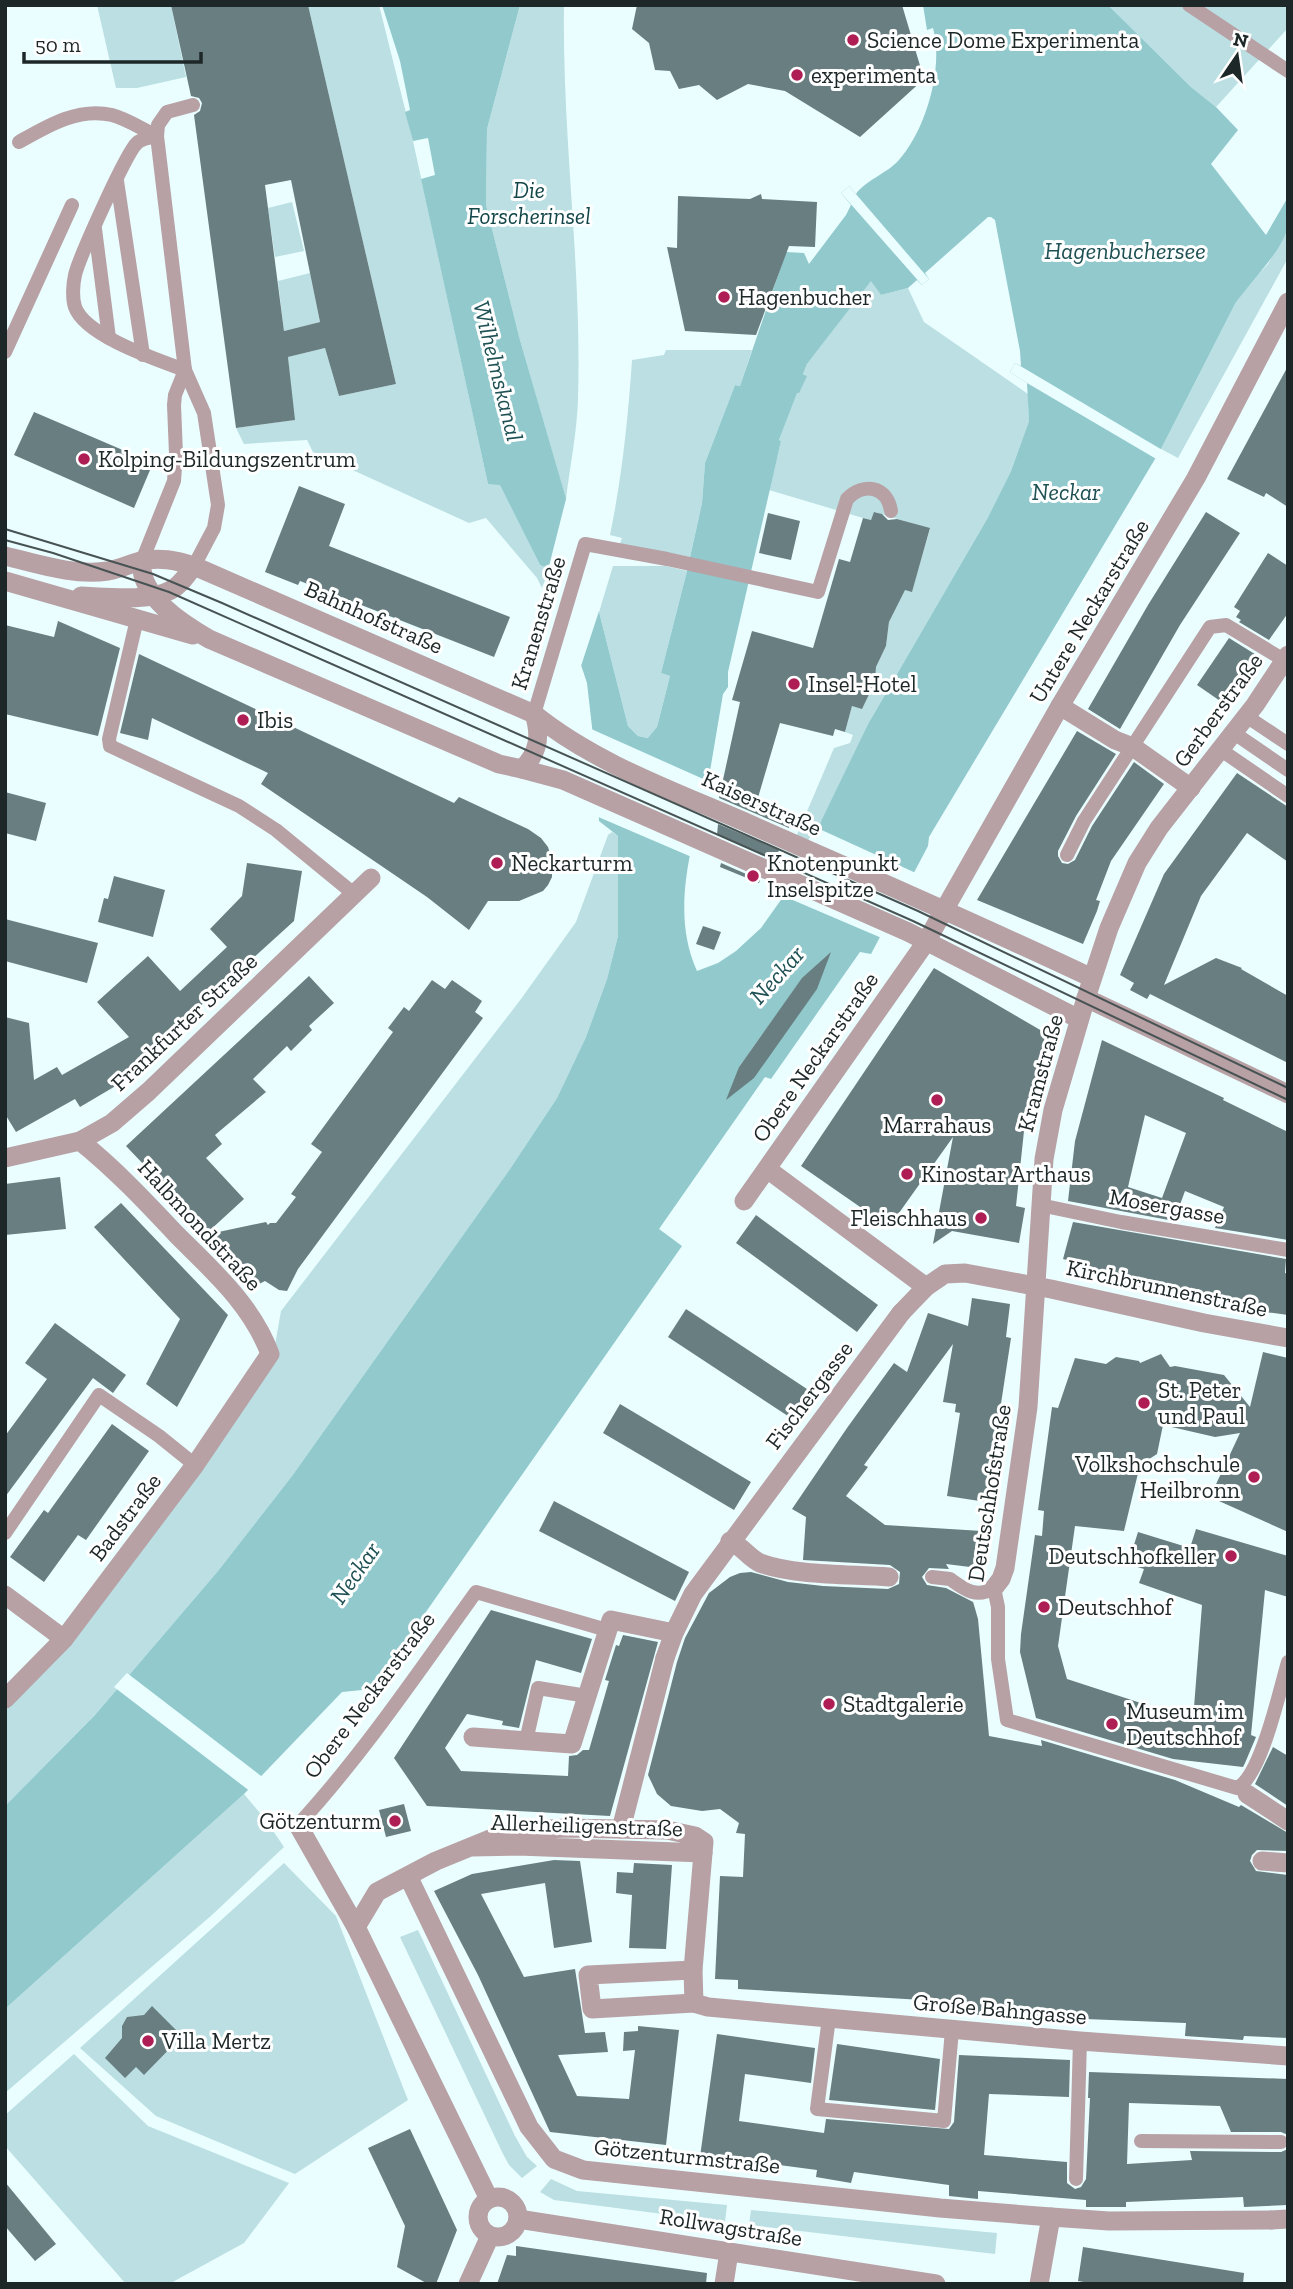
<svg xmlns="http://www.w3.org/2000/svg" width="1293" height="2289" font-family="'Zilla Slab',serif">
  <rect width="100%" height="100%" fill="#eafeff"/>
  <g fill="#bbdfe2">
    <polygon points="97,5 171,5 186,77 137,88 116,88"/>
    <polygon points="308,5 379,5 413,141 488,484 500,484 540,565 549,569 542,588 537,578 486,518 469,523 313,452 307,440 244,444 236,428 294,420 288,357 325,348 339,396 396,384"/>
    <path d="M520,5H564C562,137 582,267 578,399C577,432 570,466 566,499L520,340L486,205L487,129Z"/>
    <polygon points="1108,5 1288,5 1288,28 1216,107 1191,87"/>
    <polygon points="292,202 304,251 275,257 268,208"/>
    <polygon points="1288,228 1288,258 1178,458 1161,449 1235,304 1246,288 1268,264"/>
    <polygon points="310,273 320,322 284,331 278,281"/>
    <polygon points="871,280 881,295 908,288 924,322 1028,394 1029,421 1011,471 987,519 868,724 806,855 791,849 834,748 850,743 853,735 845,732 852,706 862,708 875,682 876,667 886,646 889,622 899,601 901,589 912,591 930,529 875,512 871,520 863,518 769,490 781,441 779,440 797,392 806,375 803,374 807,364"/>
    <path d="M666,350H752L740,386L735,385L705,463L702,503L690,557L620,544L622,538L610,535C622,477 628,419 632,360L664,355Z"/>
    <polygon points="613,566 666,566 687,571 661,673 670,676 657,727 649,738 638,736 628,726 599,612"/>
    <polygon points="612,832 618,836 618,936 607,979 586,1037 557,1098 510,1169 292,1476 218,1571 95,1715 5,1806 5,1709 96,1610 272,1362 281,1311 521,999 576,922 608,835"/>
    <polygon points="244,1794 265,1819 284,1847 212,1915 5,2093 5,2009"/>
    <polygon points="284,1863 336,1916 408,2100 295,2174 156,2116 80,2048"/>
    <polygon points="418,1930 515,2136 527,2157 537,2166 522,2178 509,2165 503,2154 400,1937"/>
    <polygon points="74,2054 148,2126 289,2183 244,2243 169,2284 126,2284 5,2146 5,2115"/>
    <polygon points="551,2179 577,2191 727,2205 725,2222 554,2200 540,2192"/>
    <polygon points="751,2210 997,2233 995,2254 749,2225"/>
  </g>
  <path fill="#91c9cd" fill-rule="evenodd" d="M382,5H520L487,129L486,205L520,340L599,612L628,726L638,736L648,738L657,727L670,676L661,673L687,571L702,503L705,463L735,385L740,386L786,252L804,253L809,264L846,215L851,205L841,193L849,186L856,194C865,181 887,173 898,161C926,131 944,67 933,28L927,30L923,5H1108L1191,87L1216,107L1238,130L1211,164L1266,235L1288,197C1288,206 1289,216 1288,225C1284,250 1249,283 1235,304L1161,449L929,837L928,846L871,954L860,952L771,1079L765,1077L659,1229L682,1246L372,1689L342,1692L244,1794L5,2009V1806L95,1715L218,1571L292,1476L510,1169L557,1098L586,1037L607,979L618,936V836L599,821L597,771L587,683L549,569L540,565L500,485L488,484L421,179L435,175L428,138L413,141L405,112L410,110L400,61ZM988,217H991L995,220L1020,351L1021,366L1015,363L1010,372L1027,383L1029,421L1011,471L987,519L868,724L788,890L761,928L736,951L718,963L697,971C669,909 694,842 707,779L709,777L723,694L728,687V672L781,441L779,440L797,393H799L807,376L803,374L807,364L871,281L881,295L908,288L917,280L922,285L929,279L925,273ZM802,979L736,1080L739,1067Z"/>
  <g fill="#eafeff">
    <polygon points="849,186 929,279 922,285 841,193"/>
    <polygon points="1015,363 1022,367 1164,451 1158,460 1027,383 1010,372"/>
    <polygon points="566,499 570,500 601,605 580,669 547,574"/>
    <polygon points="589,728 710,782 694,858 596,816"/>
    <polygon points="815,827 918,874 884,939 781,895"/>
    <polygon points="127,1673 265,1779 251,1792 114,1687"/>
  </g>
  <g fill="#697e80" fill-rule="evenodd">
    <path d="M171,5H308L396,384L339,396L325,348L288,357L295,420L236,428L194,115L200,111L202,103L199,98L191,96ZM291,180L320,322L284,331L265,185Z"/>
    <polygon points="637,5 902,5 924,79 860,137 785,91 748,84 717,100 699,85 679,89 670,71 655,70 649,43 632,29"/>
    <polygon points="761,194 762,199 817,202 815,247 789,246 756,335 685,331 667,247 677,248 678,196 750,199"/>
    <polygon points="1288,366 1288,507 1266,493 1264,497 1227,479"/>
    <polygon points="34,412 153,463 134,508 14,455"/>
    <polygon points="299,486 345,504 329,546 510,617 494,657 300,581 298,585 265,572"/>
    <polygon points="874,512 882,514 888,520 897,519 930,528 912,592 905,590 889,622 886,646 876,667 875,682 862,709 852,706 845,732 835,729 833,736 780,723 757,801 788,817 785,824 789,826 789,828 719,798 740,702 732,700 752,631 813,648 839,559 850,562 863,518 871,520"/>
    <polygon points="1206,512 1240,533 1180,625 1120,729 1088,709 1148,605"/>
    <polygon points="768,513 800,521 791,560 759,553"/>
    <polygon points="1268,553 1288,566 1288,613 1269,640 1239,622 1241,620 1236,617 1240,611 1234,607"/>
    <polygon points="58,621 120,648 98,736 5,714 5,625 54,637"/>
    <polygon points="1229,638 1258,656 1226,705 1197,685"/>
    <polygon points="139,654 454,803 459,797 528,829 541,838 548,847 552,860 552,877 548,885 543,891 519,901 488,901 469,930 427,897 261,784 268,773 152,718 148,740 120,733"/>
    <polygon points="1077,731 1116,754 1076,816 1058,851 1058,856 1062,863 1068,864 1075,860 1092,826 1134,762 1164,784 1111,861 1096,900 1100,901 1097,911 1083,944 977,900"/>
    <polygon points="1237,773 1288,807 1288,862 1247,833 1201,896 1164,985 1216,958 1242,968 1241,969 1288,996 1288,1063 1150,994 1147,999 1130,990 1134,983 1120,975 1164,874"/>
    <polygon points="5,792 46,803 36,841 5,833"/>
    <polygon points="718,824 779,850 775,860 717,835"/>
    <polygon points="247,863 302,871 294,921 122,1077 124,1081 80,1107 75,1099 16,1132 5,1114 5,1017 29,1023 34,1080 57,1067 62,1075 129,1037 97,1002 148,956 180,991 227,947 210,929 242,896"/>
    <polygon points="721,863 760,880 759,883 720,867"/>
    <polygon points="114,876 165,890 153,937 98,922 104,898 108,899"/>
    <polygon points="5,919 98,943 87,983 5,961"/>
    <polygon points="703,926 721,932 714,950 696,944"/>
    <polygon points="831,952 817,989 754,1078 726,1100 739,1067 802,978"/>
    <polygon points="934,968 1054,1038 1027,1103 1016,1206 1025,1208 1019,1243 952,1231 933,1244 953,1137 889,1227 801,1166"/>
    <polygon points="309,976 334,1003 309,1026 312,1030 291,1051 287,1046 253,1079 266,1092 215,1135 222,1144 206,1158 244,1199 208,1232 126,1146"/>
    <polygon points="432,980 445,989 452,980 482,1001 475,1012 483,1018 298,1269 287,1291 279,1290 265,1281 253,1287 217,1250 221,1247 209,1234 266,1222 268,1225 270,1223 276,1223 296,1197 291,1194 322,1152 311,1144 393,1032 388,1028 404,1007 409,1011"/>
    <path d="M1102,1040L1224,1098L1223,1100L1288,1132V1240L1215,1228L1224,1207L1185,1191L1174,1221L1068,1201L1075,1141ZM1145,1115L1186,1133L1162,1198L1128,1187Z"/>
    <polygon points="60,1177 66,1229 5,1235 5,1184"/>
    <polygon points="121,1203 228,1315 177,1407 146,1384 180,1319 94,1227"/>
    <polygon points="756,1215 878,1305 857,1332 736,1243"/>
    <polygon points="1073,1222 1286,1259 1285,1273 1288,1274 1288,1315 1182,1301 1090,1275 1093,1267 1063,1259"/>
    <polygon points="972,1298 1010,1304 1006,1337 1011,1338 986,1502 947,1496 960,1413 955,1412 956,1404 943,1402 953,1344 864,1465 868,1467 846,1496 885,1525 982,1531 978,1568 946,1564 949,1569 929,1568 922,1577 927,1585 946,1588 973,1602 974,1605 978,1619 989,1736 1042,1746 1041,1740 1175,1780 1239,1807 1241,1805 1288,1833 1288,1851 1257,1850 1252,1855 1250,1861 1256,1871 1288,1875 1288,2038 1244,2036 1243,2040 1185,2036 1186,2023 956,2014 956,2002 738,1989 738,1980 715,1979 720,1876 743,1877 745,1834 736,1833 739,1823 720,1809 702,1811 671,1806 657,1794 648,1775 677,1662 685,1638 709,1593 730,1577 740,1573 751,1572 788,1582 823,1586 888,1589 899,1584 900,1572 890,1565 803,1560 806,1517 792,1509 847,1428 894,1363 907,1372 928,1313 968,1326"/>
    <polygon points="686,1309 813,1393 794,1420 668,1337"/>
    <polygon points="55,1323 126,1375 113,1393 93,1378 5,1497 5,1436 47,1379 25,1363"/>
    <polygon points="1263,1352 1288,1358 1288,1532 1210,1497 1240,1433 1215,1437 1163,1425 1157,1454 1140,1465 1124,1531 1075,1526 1058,1646 1067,1679 1193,1720 1202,1605 1139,1583 1144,1569 1128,1564 1138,1532 1190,1548 1196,1529 1288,1556 1288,1597 1265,1590 1251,1735 1256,1737 1245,1763 1243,1767 1173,1759 1036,1718 1020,1652 1021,1634 1035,1535 1042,1536 1044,1511 1038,1510 1052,1407 1058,1408 1075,1358 1106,1364 1116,1357 1139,1361 1140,1363 1161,1354 1170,1367 1175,1366 1224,1375 1250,1407"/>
    <polygon points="620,1404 751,1482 734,1510 603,1433"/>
    <polygon points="112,1424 149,1451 86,1540 78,1535 44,1582 10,1557 44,1510 48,1513"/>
    <polygon points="554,1501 689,1572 675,1601 539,1531"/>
    <polygon points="491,1610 592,1639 581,1673 536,1660 519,1728 502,1725 503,1721 467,1714 445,1748 461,1771 568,1776 569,1756 577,1755 583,1750 589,1750 609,1681 605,1680 616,1645 619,1646 623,1635 658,1642 610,1816 427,1806 394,1758"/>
    <polygon points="1273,1747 1288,1756 1288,1806 1255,1784"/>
    <polygon points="404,1804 411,1831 386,1837 379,1810"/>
    <polygon points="554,1860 580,1861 592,1942 554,1948 545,1883 481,1894 524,1977 575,1969 585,2033 605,2032 608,2052 558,2055 577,2096 629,2099 635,2050 623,2051 624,2032 638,2031 638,2026 679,2030 666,2145 550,2132 478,1975 434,1891 472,1874"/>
    <polygon points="634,1863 672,1865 666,1949 629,1948 632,1895 616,1893 617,1872 633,1873"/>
    <polygon points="152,2006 182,2036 144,2075 136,2067 125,2078 105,2058 122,2038 122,2026 127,2017 144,2015"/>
    <polygon points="717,2034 815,2048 811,2083 745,2074 739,2121 824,2133 826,2119 949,2129 954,2122 959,2055 1070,2060 1069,2097 989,2094 984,2155 1067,2162 1067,2183 1075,2189 1081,2187 1086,2179 1090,2098 1088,2098 1089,2072 1288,2079 1288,2135 1281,2132 1231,2132 1220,2106 1129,2103 1127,2164 1192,2160 1190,2151 1281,2152 1288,2149 1288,2205 1244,2207 1243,2197 1126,2202 1126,2207 1086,2207 1086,2200 978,2191 978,2199 949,2196 949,2185 854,2172 851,2183 816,2177 817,2170 734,2159 732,2168 699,2164"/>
    <polygon points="837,2044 940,2059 935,2110 829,2100"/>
    <polygon points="410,2129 457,2230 436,2284 428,2284 397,2267 405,2226 368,2148"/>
    <polygon points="5,2182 56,2244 35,2261 5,2226"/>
    <polygon points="516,2246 707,2273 706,2284 497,2284 507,2255 516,2256"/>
    <polygon points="1083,2247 1244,2273 1243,2284 1095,2284 1078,2281"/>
  </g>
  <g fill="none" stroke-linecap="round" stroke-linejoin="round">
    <g stroke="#b7a1a5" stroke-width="14">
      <polyline points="1189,5 1288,71"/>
      <polyline points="193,105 167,112 158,125 157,136 185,370 204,413 218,505 214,528 194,566"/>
      <path d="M157,136C150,138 142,138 137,143C126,153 79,258 75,275C73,284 72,298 75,307C85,336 158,360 185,370"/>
      <path d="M19,142C47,126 78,107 112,115C127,119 142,129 157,136"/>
      <polyline points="117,181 143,355"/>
      <polyline points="95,229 109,338"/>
      <polyline points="5,352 72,205"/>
      <polyline points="142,561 174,481 176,454 174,405 175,395 185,370"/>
      <polyline points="137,619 109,739 110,746 239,806 276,830 354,894"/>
      <path d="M534,714L585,544L667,559L818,592L847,499C864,482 887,486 891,511"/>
      <polyline points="1246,716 1288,744"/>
      <polyline points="1234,733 1288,770"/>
      <polyline points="1221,750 1288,796"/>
      <polyline points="1067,855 1084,821 1210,627 1226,625 1284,660"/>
      <polyline points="1040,1205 1121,1222 1288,1250"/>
      <polyline points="5,1533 99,1395 159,1436 195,1465"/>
      <path d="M932,1577L950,1579C964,1589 976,1599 994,1588L998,1607V1659L1007,1720L1237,1788C1261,1777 1280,1689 1288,1662"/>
      <polyline points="526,1741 538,1688 587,1696"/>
      <path d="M298,1825C364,1753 419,1671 476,1592L607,1630"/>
      <polyline points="829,2018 817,2109 944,2121 952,2030"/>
      <polyline points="1141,2141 1281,2142"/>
      <polyline points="1076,2179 1080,2041"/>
    </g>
    <g stroke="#b7a1a5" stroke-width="19">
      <polyline points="1060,706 1115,740 1133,747 1191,788"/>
      <polyline points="1086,998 1288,1094"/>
      <polyline points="767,1169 926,1287"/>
      <polyline points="744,1201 926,942 1060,706 1196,478 1288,302"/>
      <polyline points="901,1313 926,1287 945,1274 965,1273 1051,1289 1204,1323 1288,1338"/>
      <polyline points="1247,1794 1288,1821"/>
      <polyline points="621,1829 665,1658"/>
      <polyline points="703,1853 693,1970 694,2003 708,2007 1080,2041 1288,2056"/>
      <polyline points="1262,1861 1288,1863"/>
      <polyline points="693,1970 588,1975 592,2009 694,2003"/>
      <polyline points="1271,2220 1288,2219"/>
    </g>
    <g stroke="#b7a1a5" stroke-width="19">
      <path d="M534,714C596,764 674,791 747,823C862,874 978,924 1092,978"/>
      <polyline points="522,769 563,780 908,932 1079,1019"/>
      <polyline points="5,1158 80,1141 112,1123 149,1091 371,878"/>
      <path d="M730,1541C742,1546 749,1558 760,1563C796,1576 850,1574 889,1577"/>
      <polyline points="994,1588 1001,1579 1005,1568 1028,1407 1044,1159 1053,1110 1086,998 1109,928 1137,863 1159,828 1255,705 1288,655"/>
      <polyline points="5,1595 64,1639"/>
      <polyline points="665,1658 674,1633 693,1594 901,1313"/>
      <path d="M5,1699L64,1639L195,1465L270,1354C252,1305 213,1271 177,1235C146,1202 115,1169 80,1141"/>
      <polyline points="473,1737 572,1744 611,1620 674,1633"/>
      <polyline points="298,1825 356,1927 489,2199"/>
      <polyline points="408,1876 529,2127 554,2159 583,2170 940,2208 1051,2217"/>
      <polyline points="356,1927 377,1892 436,1861 507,1832 565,1828 667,1830 695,1836 704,1842 703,1853 518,1846 472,1847"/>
      <circle cx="498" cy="2217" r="20"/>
      <polyline points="518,2219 936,2284"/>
      <polyline points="468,2284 490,2236"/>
      <polyline points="724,2284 729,2252"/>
      <polyline points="1039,2284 1051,2217 1109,2221 1271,2220"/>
    </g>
    <g stroke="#b7a1a5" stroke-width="19">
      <path d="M5,556C39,564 73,576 108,571C119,569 130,564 140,561C160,557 175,560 194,566L534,714C541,735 539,753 522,769L499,764L209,639C183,624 138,596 142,561"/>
      <polyline points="5,581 193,635"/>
      <path d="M81,596C106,597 150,602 171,590C181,585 187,574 194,566"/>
    </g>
    <g stroke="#475253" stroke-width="2">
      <polyline points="5,529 153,574 222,603 918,911 1288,1088"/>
      <polyline points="5,540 53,553 169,592 913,921 1288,1100"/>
    </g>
  </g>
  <g fill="#ae1e54" stroke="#fff" stroke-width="2.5">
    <circle cx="853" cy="40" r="7"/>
    <circle cx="797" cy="75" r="7"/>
    <circle cx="724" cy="297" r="7"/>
    <circle cx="84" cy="459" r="7"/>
    <circle cx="794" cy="684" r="7"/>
    <circle cx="243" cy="720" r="7"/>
    <circle cx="497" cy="863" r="7"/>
    <circle cx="753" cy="876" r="7"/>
    <circle cx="937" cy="1100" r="7"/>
    <circle cx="907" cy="1174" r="7"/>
    <circle cx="981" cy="1218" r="7"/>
    <circle cx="1144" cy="1403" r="7"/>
    <circle cx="1254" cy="1477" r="7"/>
    <circle cx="1231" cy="1556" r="7"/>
    <circle cx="1044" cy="1607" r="7"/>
    <circle cx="829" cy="1704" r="7"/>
    <circle cx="1112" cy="1724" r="7"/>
    <circle cx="395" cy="1821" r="7"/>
    <circle cx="148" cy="2041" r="7"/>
  </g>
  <g text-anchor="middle" stroke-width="6" stroke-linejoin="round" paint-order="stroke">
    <g font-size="23" fill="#1e2728" stroke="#fff" text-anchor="start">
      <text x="867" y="48">Science Dome Experimenta</text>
      <text x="811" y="83">experimenta</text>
      <text x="738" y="305">Hagenbucher</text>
      <text x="98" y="467">Kolping-Bildungszentrum</text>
      <text x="808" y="692">Insel-Hotel</text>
      <text x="257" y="728">Ibis</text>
      <text x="511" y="871">Neckarturm</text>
      <text x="767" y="871">Knotenpunkt<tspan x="767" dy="26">Inselspitze</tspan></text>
      <text x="937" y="1133" text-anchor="middle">Marrahaus</text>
      <text x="921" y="1182">Kinostar Arthaus</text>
      <text x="967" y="1226" text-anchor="end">Fleischhaus</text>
      <text x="1158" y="1398">St. Peter<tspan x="1158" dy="26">und Paul</tspan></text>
      <text x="1240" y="1472" text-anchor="end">Volkshochschule<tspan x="1240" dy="26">Heilbronn</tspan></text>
      <text x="1217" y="1564" text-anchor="end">Deutschhofkeller</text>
      <text x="1058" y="1615">Deutschhof</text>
      <text x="843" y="1712">Stadtgalerie</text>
      <text x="1126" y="1719">Museum im<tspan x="1126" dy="26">Deutschhof</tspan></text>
      <text x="381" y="1829" text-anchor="end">Götzenturm</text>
      <text x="162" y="2049">Villa Mertz</text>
    </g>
    <g font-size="23" font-style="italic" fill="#114548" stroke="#fff">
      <text x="529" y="198">Die<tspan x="529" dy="26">Forscherinsel</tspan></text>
    </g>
    <g font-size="23" fill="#1e2728" stroke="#fff">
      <text transform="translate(1089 611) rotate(-59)" y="8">Untere Neckarstraße</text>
      <text transform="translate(374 617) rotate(24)" y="8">Bahnhofstraße</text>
      <text transform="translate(538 623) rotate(-73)" y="8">Kranenstraße</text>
      <text transform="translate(1218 710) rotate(-54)" y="8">Gerberstraße</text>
      <text transform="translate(762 803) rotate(24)" y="8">Kaiserstraße</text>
      <text transform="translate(184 1022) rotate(-43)" y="8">Frankfurter Straße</text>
      <text transform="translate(815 1057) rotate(-55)" y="8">Obere Neckarstraße</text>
      <text transform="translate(1040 1073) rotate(-75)" y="8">Kramstraße</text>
      <text transform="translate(1167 1206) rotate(10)" y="8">Mosergasse</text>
      <text transform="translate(200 1225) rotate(47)" y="8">Halbmondstraße</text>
      <text transform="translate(1167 1288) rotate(12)" y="8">Kirchbrunnenstraße</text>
      <text transform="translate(809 1395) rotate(-53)" y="8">Fischergasse</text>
      <text transform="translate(989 1493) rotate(-81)" y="8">Deutschhofstraße</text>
      <text transform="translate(125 1517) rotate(-53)" y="8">Badstraße</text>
      <text transform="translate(369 1695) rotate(-53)" y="8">Obere Neckarstraße</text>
      <text transform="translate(587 1825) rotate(2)" y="8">Allerheiligenstraße</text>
      <text transform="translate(1000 2009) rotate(5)" y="8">Große Bahngasse</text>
      <text transform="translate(687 2156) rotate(6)" y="8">Götzenturmstraße</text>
      <text transform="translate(731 2227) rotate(9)" y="8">Rollwagstraße</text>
    </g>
    <g font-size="24" font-style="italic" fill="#1e5054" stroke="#fff">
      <text x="1125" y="259">Hagenbuchersee</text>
      <text transform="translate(498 371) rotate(76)" y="8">Wilhelmskanal</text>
      <text x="1066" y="500">Neckar</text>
      <text transform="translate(777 975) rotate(-48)" y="8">Neckar</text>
      <text transform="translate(355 1573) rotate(-55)" y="8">Neckar</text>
    </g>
  </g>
  <rect width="1293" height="2289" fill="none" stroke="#1e2728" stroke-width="14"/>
  <g transform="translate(1237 56) rotate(13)" stroke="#ffffff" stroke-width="5" paint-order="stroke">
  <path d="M0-5L12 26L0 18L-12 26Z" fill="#1e2728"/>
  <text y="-10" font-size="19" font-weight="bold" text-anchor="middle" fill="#1e2728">N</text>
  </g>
  <path d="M24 52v10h177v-10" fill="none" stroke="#1e2728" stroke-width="3.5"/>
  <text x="35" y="52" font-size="21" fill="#1e2728" stroke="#ffffff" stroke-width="5" paint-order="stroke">50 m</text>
</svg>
